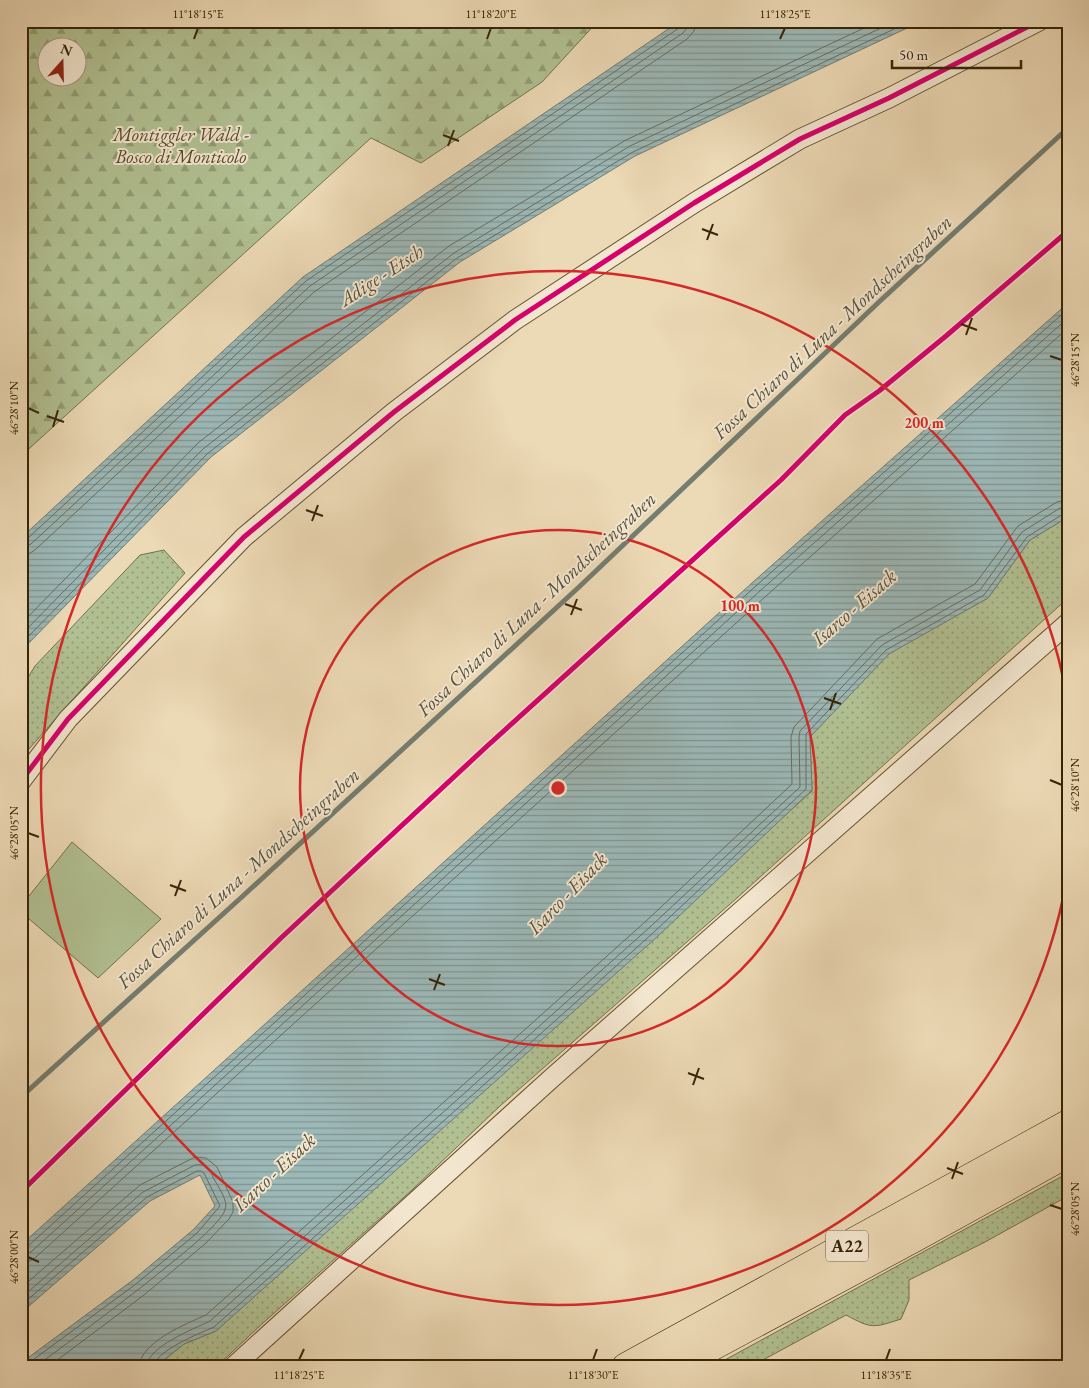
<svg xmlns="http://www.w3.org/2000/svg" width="1089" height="1388" font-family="'EB Garamond',serif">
  <defs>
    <pattern id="grass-dots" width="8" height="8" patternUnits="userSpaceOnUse" patternTransform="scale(1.25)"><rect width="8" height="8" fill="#b1c092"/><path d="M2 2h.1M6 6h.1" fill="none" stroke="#919c75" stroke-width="1.8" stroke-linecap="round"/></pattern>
    <pattern id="forest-firs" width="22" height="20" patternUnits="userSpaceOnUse" patternTransform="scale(1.25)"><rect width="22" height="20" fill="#b1c092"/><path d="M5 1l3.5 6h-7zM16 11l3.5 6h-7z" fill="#919c75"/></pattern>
    <pattern id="water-rules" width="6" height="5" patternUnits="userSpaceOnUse" patternTransform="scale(1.25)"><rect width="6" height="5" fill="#9cb8b7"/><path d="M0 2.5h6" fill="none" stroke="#809593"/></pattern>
  </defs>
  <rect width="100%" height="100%" fill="#ecd9b5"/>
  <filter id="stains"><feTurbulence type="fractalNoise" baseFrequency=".004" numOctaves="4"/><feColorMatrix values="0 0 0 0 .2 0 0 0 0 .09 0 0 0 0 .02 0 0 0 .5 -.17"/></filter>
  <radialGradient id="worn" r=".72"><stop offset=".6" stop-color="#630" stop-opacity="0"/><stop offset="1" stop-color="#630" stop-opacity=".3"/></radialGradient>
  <g fill="url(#grass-dots)" stroke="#74724c">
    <polygon points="1068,517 1068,598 737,898 500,1106 413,1189 262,1324 216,1367 155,1367 184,1344 216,1331 812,791 810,737 889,653 988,598 1030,540"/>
    <polygon points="164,550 185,573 21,758 21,689 35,666 140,555"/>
    <path d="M1068,1173V1196L985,1242L909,1280V1300L901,1319C873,1328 872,1329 846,1315L750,1367H712Z"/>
  </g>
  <path fill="url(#forest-firs)" stroke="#74724c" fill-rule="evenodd" d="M21,21H598L542,82L421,163L371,138L21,456ZM48,48H78V78H48Z"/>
  <polygon fill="#b1c092" stroke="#74724c" points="72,842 161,919 98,978 21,912 21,906"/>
  <g fill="url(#water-rules)" stroke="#747d71">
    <polygon points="680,21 922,21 635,156 460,262 211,457 21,651 21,538 303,277"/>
    <polygon points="1068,303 1068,517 1030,540 988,598 889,654 810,737 812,790 658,936 216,1331 184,1344 155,1367 21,1367 21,1363 133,1280 193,1230 215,1206 200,1175 150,1201 29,1306 21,1319 21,1245 753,582"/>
  </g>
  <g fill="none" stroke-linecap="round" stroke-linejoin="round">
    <g stroke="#6a6e5f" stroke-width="1">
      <polyline points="21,541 27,539 306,281 679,28 682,21"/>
      <polyline points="21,547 31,544 310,286 683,33 687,28 688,21"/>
      <polyline points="21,555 29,554 36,549 314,292 687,39 694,31 696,21"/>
      <polyline points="21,624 198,443 449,246 626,140 879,21"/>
      <polyline points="21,635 203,449 454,253 630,146 896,21"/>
      <polyline points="21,644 207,454 457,258 633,152 911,21"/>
      <polyline points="21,1248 27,1247 757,585 1068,309"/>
      <polyline points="21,1255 31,1252 761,590 1068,318"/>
      <polyline points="21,1262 30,1261 36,1257 766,596 1068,328"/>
      <polyline points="21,1288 140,1185 195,1157 206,1158 217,1167 233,1202 233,1212 229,1219 206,1243 144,1295 48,1367"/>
      <path d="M21,1298L143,1192L195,1165C206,1163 210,1170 214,1179C218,1187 229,1201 225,1210C220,1223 191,1247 180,1256C133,1295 84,1331 35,1367"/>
      <polyline points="21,1309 25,1302 147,1197 197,1171 201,1171 204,1173 220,1206 197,1233 136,1284 26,1365 21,1366"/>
      <path d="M139,1367C140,1342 186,1324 206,1315L645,922L792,784L791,737L794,727L877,639L975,584L1018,526L1057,502L1068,499"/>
      <path d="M146,1367C148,1346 194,1329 210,1321L650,927L800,787L799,737L800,731L882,645L980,590L1022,532L1060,508L1068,507"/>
      <path d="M153,1367C155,1351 200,1333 214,1327L654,932L806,789V734L886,650L984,595L1027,537L1063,514L1068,513"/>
    </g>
    <polyline stroke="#747d71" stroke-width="5" points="21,1097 244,895 579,587 880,301 1068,128"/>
    <g stroke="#645132" stroke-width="21">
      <g id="minor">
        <polyline points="21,781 68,719 244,537 394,412 515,320 694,203 800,139 889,98 1039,21"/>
        <polyline points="233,1367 553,1077 1068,623"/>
      </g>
    </g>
    <g stroke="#372407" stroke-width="29">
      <g id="motorway">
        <polyline points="626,1367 1068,1124"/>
        <polyline points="674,1367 916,1237 1068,1153"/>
      </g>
    </g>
    <use href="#minor" stroke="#f3e6cf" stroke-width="19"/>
    <use href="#motorway" stroke="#ecd9b5" stroke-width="28"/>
    <g stroke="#f3e6cf" stroke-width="8">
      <g id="cycleway">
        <polyline points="21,781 68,719 244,537 394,412 515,320 694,203 800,139 889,98 1039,21"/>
        <polyline points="21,1192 281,938 485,748 781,480 845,415 879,391 946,336 1068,231"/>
      </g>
    </g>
    <use href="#cycleway" stroke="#d6006c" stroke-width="5"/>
  </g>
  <path fill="none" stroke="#372407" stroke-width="2" d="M194,39L198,28M487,39L491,28M780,39L785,28M443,135L459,141M448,146L454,130M702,229L718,235M707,240L713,224M961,324L977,330M966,335L972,318M1050,356L1062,360M28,408L39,413M47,416L64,422M53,427L58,410M306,510L323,516M312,521L318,505M565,604L582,610M571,615L577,599M824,698L841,704M830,710L836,693M1050,780L1062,785M28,833L39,837M170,885L186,891M175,896L181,880M429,979L445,985M434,990L440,974M688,1073L704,1079M693,1085L699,1068M947,1168L963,1174M952,1179L958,1162M1050,1205L1062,1209M28,1257L39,1262M299,1360L304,1349M593,1360L597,1349M886,1360L890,1349"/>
  <g fill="none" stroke="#d62828" stroke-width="2.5">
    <circle cx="558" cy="788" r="258"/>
    <path d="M1067 878A517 517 0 1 1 1067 698"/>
  </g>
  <g text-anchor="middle" stroke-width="4" stroke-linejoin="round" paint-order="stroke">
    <rect fill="#f3e6cf" stroke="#6f5e43" stroke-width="1" x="826" y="1230.5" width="42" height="31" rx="4"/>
    <g font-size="18" font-weight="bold" fill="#372407">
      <text x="847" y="1252">A22</text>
    </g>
    <g font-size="19" font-style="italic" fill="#564b2a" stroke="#f3e6cf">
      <text x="181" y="141">Montiggler Wald -<tspan x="181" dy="22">Bosco di Monticolo</tspan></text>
    </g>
    <g font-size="20" font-style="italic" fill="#55503c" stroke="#f3e6cf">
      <text transform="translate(381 275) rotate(-33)" y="7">Adige - Etsch</text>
      <text transform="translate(832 327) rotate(-43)" y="7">Fossa Chiaro di Luna - Mondscheingraben</text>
      <text transform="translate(536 604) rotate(-43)" y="7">Fossa Chiaro di Luna - Mondscheingraben</text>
      <text transform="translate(854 607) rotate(-41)" y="7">Isarco - Eisack</text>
      <text transform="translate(238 878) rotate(-42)" y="7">Fossa Chiaro di Luna - Mondscheingraben</text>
      <text transform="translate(567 893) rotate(-46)" y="7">Isarco - Eisack</text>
      <text transform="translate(274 1172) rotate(-43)" y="7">Isarco - Eisack</text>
    </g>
  </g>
  <circle cx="558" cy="788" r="8" fill="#d62828" stroke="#f3e6cf" stroke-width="2.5"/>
  <g font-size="15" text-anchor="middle" font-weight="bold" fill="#d62828" stroke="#f3e6cf" stroke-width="4" stroke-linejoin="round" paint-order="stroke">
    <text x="924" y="428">200 m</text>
    <text x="740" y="611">100 m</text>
  </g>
  <rect width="1089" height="1388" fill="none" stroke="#ecd9b5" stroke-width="55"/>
  <g transform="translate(62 62) rotate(20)"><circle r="24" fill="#f3e6cf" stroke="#a8987f"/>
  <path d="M0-4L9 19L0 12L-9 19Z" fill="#8f2418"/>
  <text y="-8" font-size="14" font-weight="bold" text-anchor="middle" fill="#372407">N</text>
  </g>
  <path d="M892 60v8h129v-8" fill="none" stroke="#372407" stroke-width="2.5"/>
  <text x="899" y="60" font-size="15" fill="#372407" stroke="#f3e6cf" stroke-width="4" paint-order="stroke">50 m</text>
  <rect x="28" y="28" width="1034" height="1332" fill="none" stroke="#372407" stroke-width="2"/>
  <g font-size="12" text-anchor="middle" fill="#372407">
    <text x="198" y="18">11°18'15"E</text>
    <text x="491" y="18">11°18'20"E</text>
    <text x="785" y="18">11°18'25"E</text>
    <text transform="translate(1075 360) rotate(-90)" y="4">46°28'15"N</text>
    <text transform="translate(14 408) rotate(-90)" y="4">46°28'10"N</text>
    <text transform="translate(1075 785) rotate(-90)" y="4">46°28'10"N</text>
    <text transform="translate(14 833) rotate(-90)" y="4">46°28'05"N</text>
    <text transform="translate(1075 1209) rotate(-90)" y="4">46°28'05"N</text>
    <text transform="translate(14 1257) rotate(-90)" y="4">46°28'00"N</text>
    <text x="299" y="1379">11°18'25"E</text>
    <text x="593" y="1379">11°18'30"E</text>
    <text x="886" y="1379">11°18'35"E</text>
  </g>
  <rect width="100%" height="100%" filter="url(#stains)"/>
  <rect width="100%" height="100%" fill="url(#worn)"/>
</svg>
